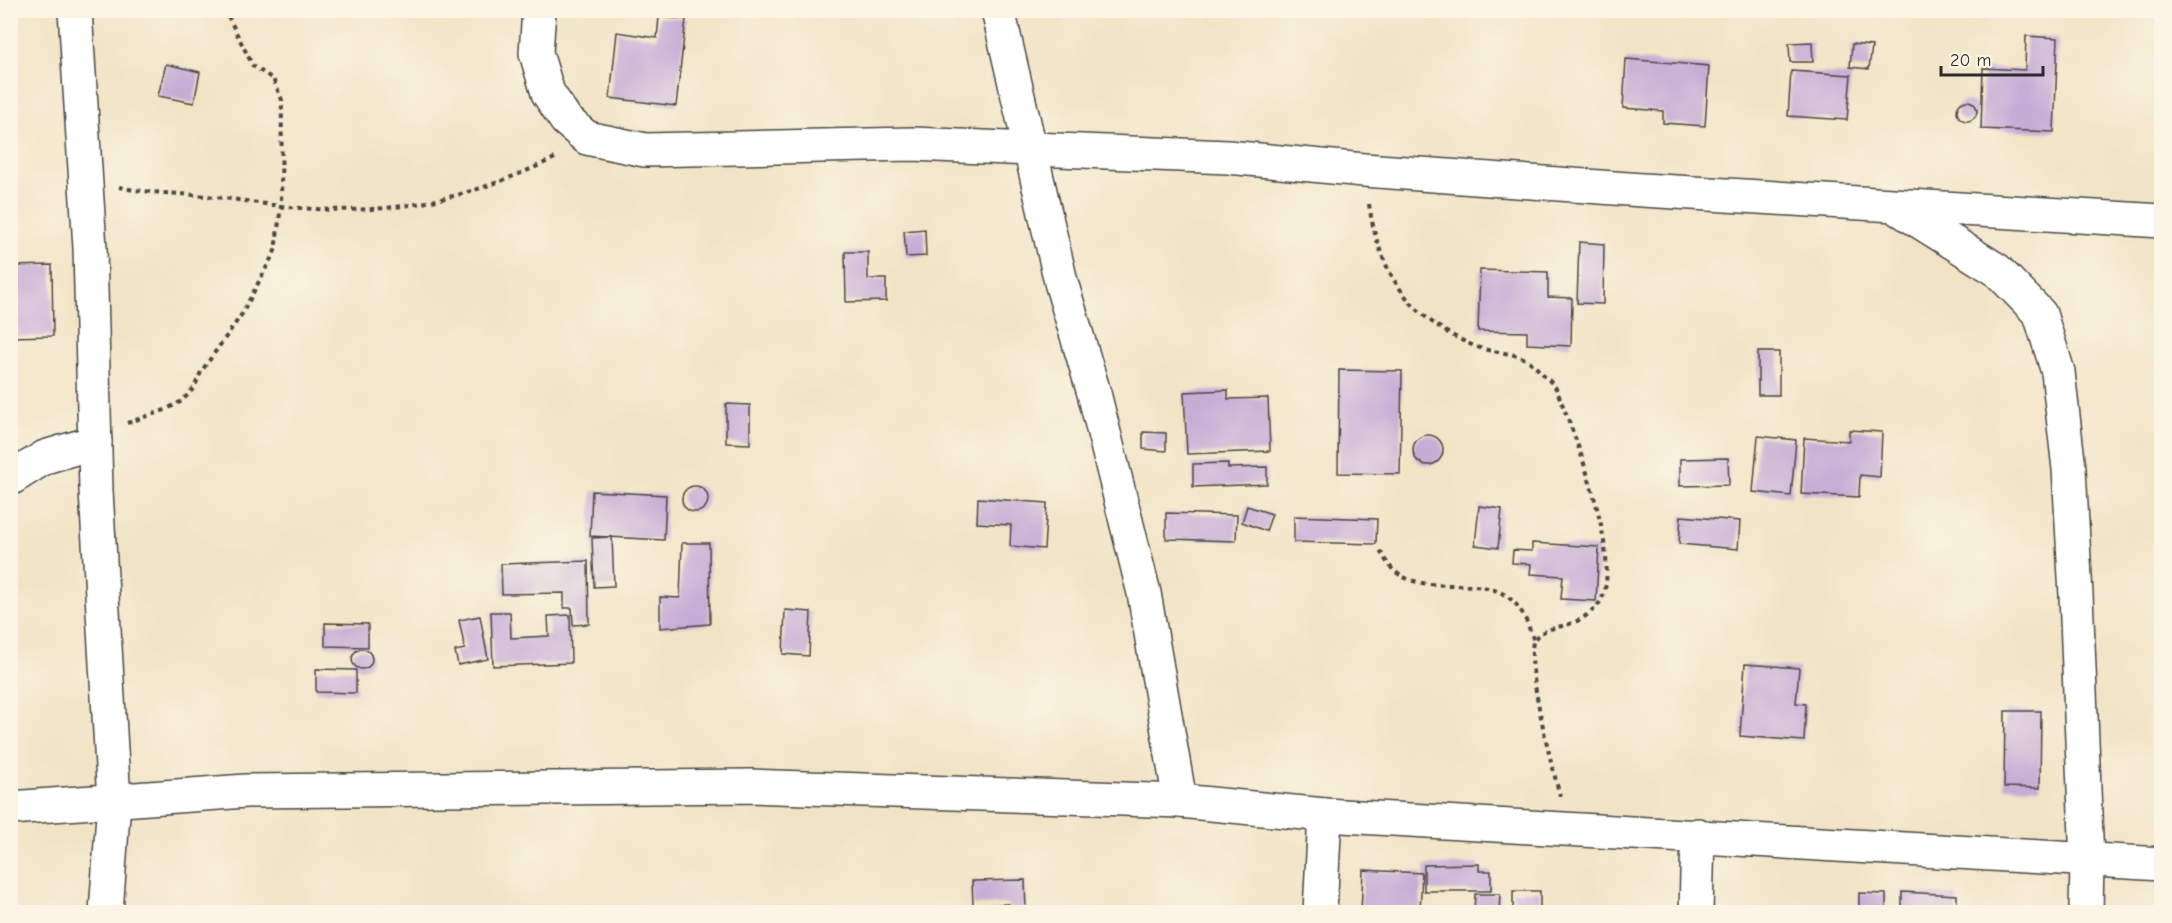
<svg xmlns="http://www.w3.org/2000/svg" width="2172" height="923" font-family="'Comic Neue',sans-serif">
  <rect width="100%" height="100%" fill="#fcf5e5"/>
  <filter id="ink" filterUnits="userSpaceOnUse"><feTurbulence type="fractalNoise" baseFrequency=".0167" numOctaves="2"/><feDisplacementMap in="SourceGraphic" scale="12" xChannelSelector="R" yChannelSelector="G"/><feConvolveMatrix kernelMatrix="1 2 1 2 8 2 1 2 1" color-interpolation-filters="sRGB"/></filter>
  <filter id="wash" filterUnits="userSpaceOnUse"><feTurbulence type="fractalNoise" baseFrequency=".008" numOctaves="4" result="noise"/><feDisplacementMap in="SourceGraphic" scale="24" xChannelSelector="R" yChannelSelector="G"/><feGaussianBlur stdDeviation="1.35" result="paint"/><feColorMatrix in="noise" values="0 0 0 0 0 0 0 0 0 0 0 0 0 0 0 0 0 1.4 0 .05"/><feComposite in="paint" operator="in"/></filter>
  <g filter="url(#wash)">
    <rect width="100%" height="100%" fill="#f1e4c6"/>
    <g id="blocks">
      <g fill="#c6add6">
        <polygon points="659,17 686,19 676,106 610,98 617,32 657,38"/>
        <polygon points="2026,36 2058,38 2054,132 1981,129 1983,68 2025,70"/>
        <polygon points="1812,42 1813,62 1790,62 1789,43"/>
        <polygon points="1852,44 1872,46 1869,69 1850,67"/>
        <polygon points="1626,59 1709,66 1705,126 1663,123 1663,111 1623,108"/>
        <polygon points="166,64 200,72 194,103 158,96"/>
        <polygon points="1791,71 1851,75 1847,120 1788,116"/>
        <circle cx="1967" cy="111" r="10"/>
        <polygon points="925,229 926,256 906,257 904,231"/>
        <polygon points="1579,242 1604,244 1603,304 1577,303"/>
        <polygon points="845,252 868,252 868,279 886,279 886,301 846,302"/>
        <polygon points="52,265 53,336 10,337 10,266"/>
        <polygon points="1480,270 1548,272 1548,297 1572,298 1571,346 1527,344 1527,332 1478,331"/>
        <rect x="1758" y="352" width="21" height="43"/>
        <polygon points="1339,370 1402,371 1400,474 1338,473"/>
        <polygon points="1228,390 1228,399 1268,398 1270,451 1187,454 1184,392"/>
        <polygon points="726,404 750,405 750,444 726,443"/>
        <polygon points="1849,430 1882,432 1880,477 1860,475 1859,497 1801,494 1804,438 1849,441"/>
        <polygon points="1143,432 1166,433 1166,451 1143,449"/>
        <circle cx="1428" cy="450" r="15"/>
        <polygon points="1758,436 1796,440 1791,496 1753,492"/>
        <polygon points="1728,458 1729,485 1680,486 1680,459"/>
        <polygon points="1228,463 1228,468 1267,467 1267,484 1193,487 1193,464"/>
        <circle cx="695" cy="499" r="13"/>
        <polygon points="592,491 666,495 664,540 590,536"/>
        <polygon points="978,498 1047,503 1044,549 1010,546 1011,525 977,523"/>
        <polygon points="1247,506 1272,514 1266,531 1242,522"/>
        <polygon points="1479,506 1502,509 1498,548 1475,545"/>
        <polygon points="1166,513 1237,515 1236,541 1166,539"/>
        <polygon points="1294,516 1377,519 1376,544 1294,542"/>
        <polygon points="1681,516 1740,521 1738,549 1679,544"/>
        <polygon points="612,537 614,586 594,587 592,538"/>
        <polygon points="682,543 709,543 710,624 660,628 660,597 680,598"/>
        <polygon points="1532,543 1599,547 1596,601 1561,599 1563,576 1530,574 1531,564 1512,563 1513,550 1532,551"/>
        <polygon points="588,561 589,624 573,625 572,608 564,608 564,593 502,594 501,564"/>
        <polygon points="785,610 811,612 809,656 783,654"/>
        <polygon points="491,612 510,612 511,638 549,636 548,616 570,615 571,663 493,666"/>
        <polygon points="480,616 488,659 458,665 455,651 465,649 459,620"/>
        <polygon points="325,623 368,624 368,647 325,646"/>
        <circle cx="362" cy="659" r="10"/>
        <polygon points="1745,664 1799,668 1796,703 1806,704 1804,741 1740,736"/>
        <polygon points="316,669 356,670 356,693 316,692"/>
        <polygon points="2005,711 2041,711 2040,788 2004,787"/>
        <polygon points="1479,864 1479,871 1491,871 1491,891 1424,891 1424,865"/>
        <polygon points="1363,870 1422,873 1420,912 1361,912"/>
        <polygon points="1025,880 1026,912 1010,912 1009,904 973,905 972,881"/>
        <rect x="1513" y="891" width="27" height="21"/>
        <polygon points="1902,892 1957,895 1957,912 1902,912"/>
        <polygon points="1859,893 1886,894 1886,912 1859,912"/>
        <polygon points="1475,894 1500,894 1499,912 1474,912"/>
      </g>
    </g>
  </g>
  <g filter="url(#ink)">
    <use href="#blocks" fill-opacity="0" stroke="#494742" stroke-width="1.5"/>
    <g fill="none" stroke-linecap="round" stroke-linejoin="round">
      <g stroke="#494742" stroke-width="36">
        <g id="minor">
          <polyline points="75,10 90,248 96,491 114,801 106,912"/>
          <polyline points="539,10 536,53 548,93 566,120 587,138 645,150 912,144 1228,157 1364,170 1642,190 2162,221"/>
          <polyline points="998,10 1061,282 1094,393 1144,593 1180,801"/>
          <polyline points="1898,208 1997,270 2040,314 2058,372 2069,469 2076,595 2087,861 2086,912"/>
          <polyline points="10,479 45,457 95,442"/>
          <polyline points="10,808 246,791 751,786 1180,801 1325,815 2162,864"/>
          <polyline points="1320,912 1325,815"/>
          <polyline points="1696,912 1698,835"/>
        </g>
      </g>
      <g stroke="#494742" stroke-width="4" stroke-dasharray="4.5 4.5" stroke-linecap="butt">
        <path d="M119,187C150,194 183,193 215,197C243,200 272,206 301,208C396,216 471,198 557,157"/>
        <path d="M1369,204C1379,273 1410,320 1477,347C1493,353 1515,352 1529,361C1535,365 1540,372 1545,377C1550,381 1555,385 1557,391C1573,430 1630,574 1596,607C1591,612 1582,620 1574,622C1562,628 1542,627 1534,640C1524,660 1553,770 1560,796"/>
        <polyline points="127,423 165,410 182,401 194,388 201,372 242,314 275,251 281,206 282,100 273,79 253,66 225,10"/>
        <path d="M1380,551C1385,559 1389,567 1397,573C1433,599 1493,567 1521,611C1527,620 1530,631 1534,641"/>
      </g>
      <use href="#minor" stroke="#fff" stroke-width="33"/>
    </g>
  </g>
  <rect width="2172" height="923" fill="none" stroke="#fcf5e5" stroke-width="36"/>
  <path d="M1941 66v9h102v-9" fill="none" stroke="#2b2b2b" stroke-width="3"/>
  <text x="1950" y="66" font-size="18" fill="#2b2b2b" stroke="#fcf5e5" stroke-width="4.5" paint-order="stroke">20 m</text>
</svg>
